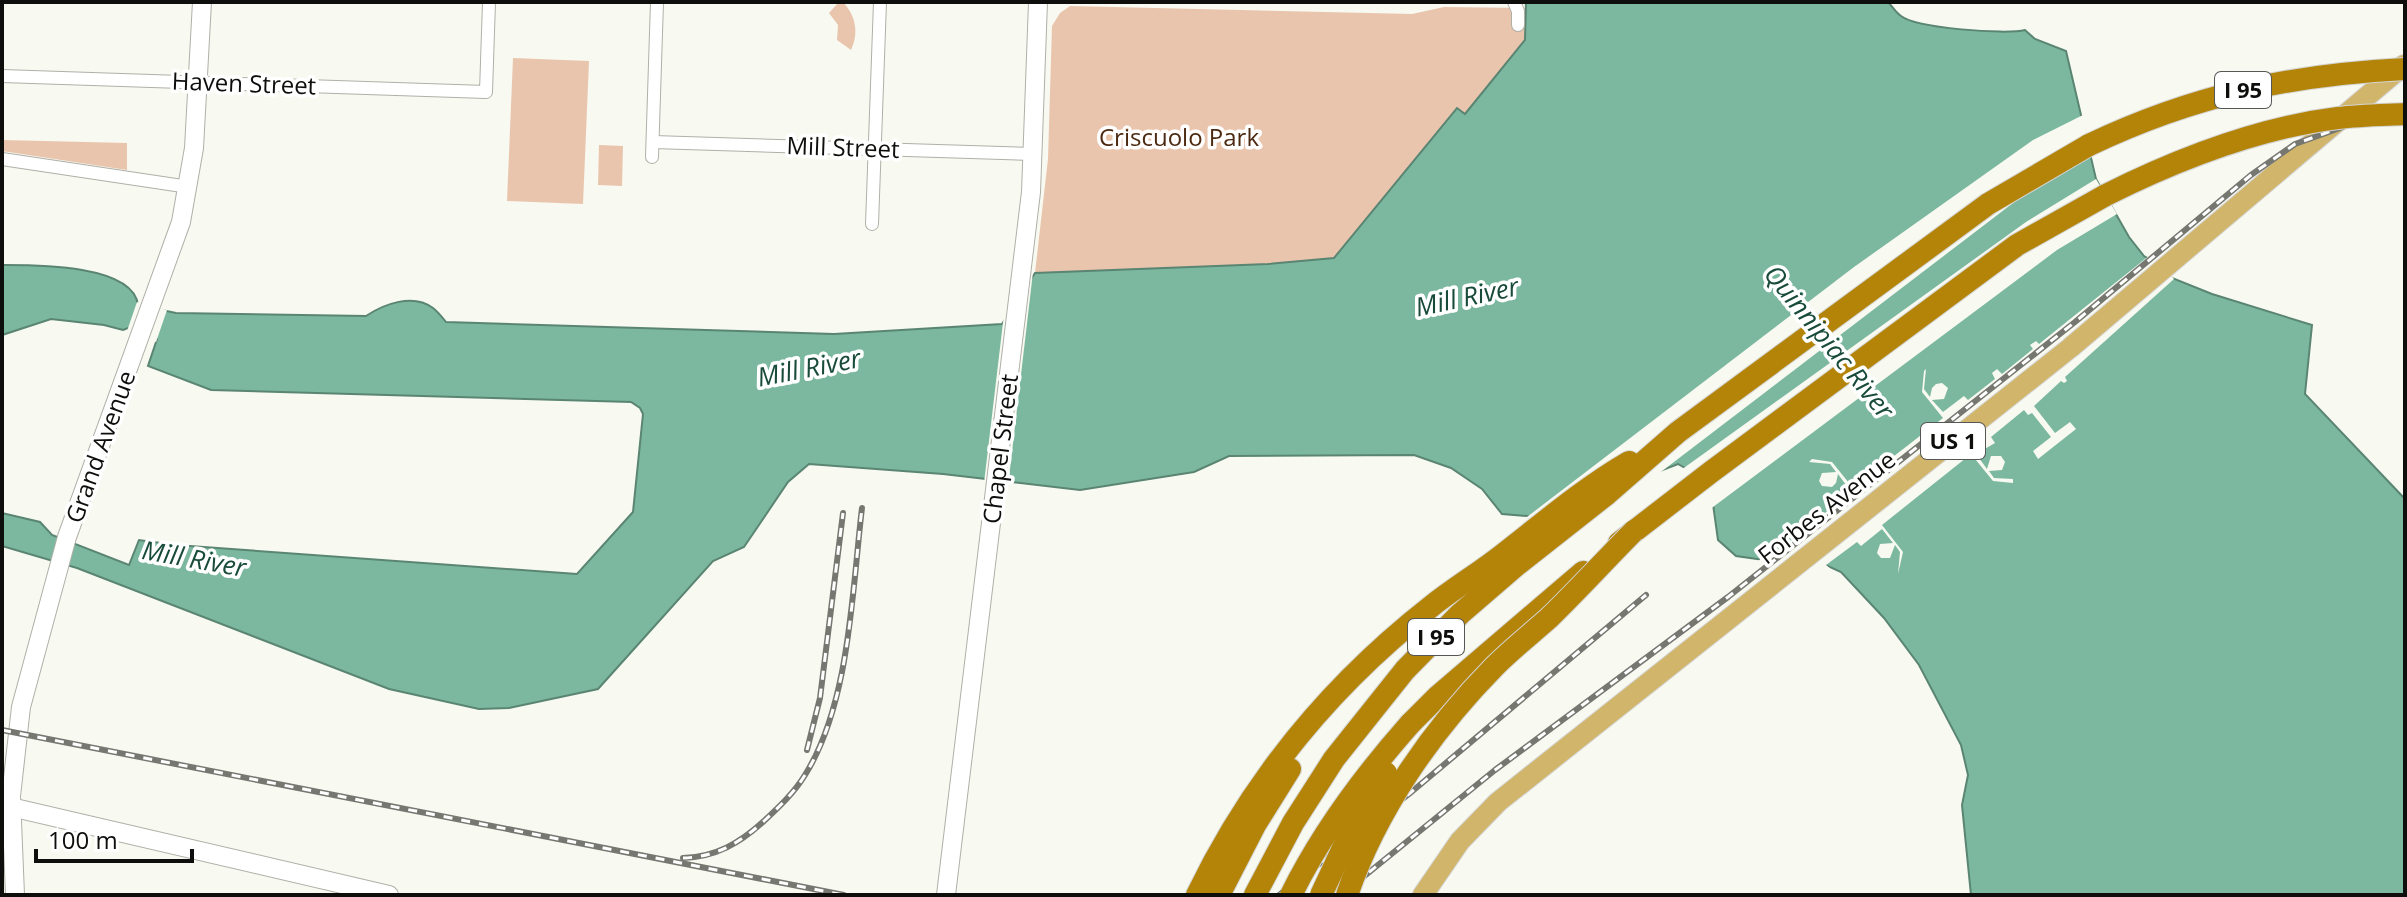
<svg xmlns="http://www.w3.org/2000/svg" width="2407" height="897" font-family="'Open Sans',sans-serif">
  <rect width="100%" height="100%" fill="#f8f9f0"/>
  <g fill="#e9c5ad">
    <path d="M839,2H843C856,16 859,33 851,50L837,40L838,25L829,13Z"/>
    <polygon points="1070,6 1412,14 1444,7 1525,8 1525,40 1465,115 1456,109 1334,258 1268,264 1035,273 1048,159 1052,26 1060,13"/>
    <polygon points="513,58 589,61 583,204 507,201"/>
    <polygon points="2,140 127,143 127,170 2,151"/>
    <polygon points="599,145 623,146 622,186 598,185"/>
  </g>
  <path fill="#7bb89f" stroke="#5a8573" stroke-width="2" d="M1526,2H1888C1892,6 1896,13 1901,16C1916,28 2006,35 2025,30L2035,39L2066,51L2096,179L2129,237L2144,256L2165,268L2172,278L2212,294L2312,325L2305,394L2405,499V895H1971L1962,805L1968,775L1961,745L1919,665L1884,618L1841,572L1806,556L1764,560L1736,556L1718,540L1712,497L1697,475L1678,464L1540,517L1502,514L1482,489L1451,468L1414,455L1229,456L1194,472L1080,490L943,474L809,464L788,482L744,547L713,561L598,689L509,708L479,709L389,689L77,568L2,546V513L40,522L52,535L129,565L139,540L176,545L577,574L633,512L643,414L640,408L631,402L211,390L148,366L157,339L128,328L123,330L104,325L51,319L2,335V265C34,265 133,264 138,305L176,313L366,316C384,304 413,293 433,308C437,311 442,317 446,322L834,334L1002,324L1035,273L1268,264L1334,258L1457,108L1465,114L1525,40Z"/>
  <g fill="#f8f9f0">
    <polygon points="2083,115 2089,145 1653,478 1541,521 1523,520 1854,267 2033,140"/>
    <polygon points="2096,179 2117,214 2057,250 1709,510 1708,499 1694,478 1681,470 2026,222"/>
    <polygon points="2150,255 2159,260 2174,279 2065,377 2067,381 2064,383 2061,381 2034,406 2055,433 2070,422 2076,429 2038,459 2033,451 2051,437 2032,413 2028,415 2024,410 1991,437 1995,443 1976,454 1987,469 1991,456 2001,456 2005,462 2002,470 1989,471 1994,478 2013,479 2013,483 1993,481 1971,454 1882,525 1903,552 1898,574 1900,552 1895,545 1890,558 1881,558 1877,553 1880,544 1893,543 1882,529 1861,546 1857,542 1826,565 1832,570 1830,571 1805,560 1764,564 1758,561 1761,559 1764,562 1797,536 1794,531 1797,528 1801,532 1830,509 1828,505 1849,489 1838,474 1836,483 1832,487 1822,486 1819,481 1822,473 1836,472 1830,464 1809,462 1812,459 1832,462 1853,488 1943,418 1922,392 1924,371 1926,369 1924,389 1930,397 1932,388 1936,384 1942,383 1948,388 1944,399 1932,400 1943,412 1964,396 1968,400 1995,379 1992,373 1997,369 2002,374 2033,349 2030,345 2036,341 2039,344"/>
    <polygon points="1033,272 1008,486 984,483 1004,314"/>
    <polygon points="137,302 167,310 156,342 127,331"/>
  </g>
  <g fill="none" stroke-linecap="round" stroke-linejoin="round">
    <g stroke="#afb0a8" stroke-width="14">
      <g id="minor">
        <polyline points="1514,2 1518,11 1518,25"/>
        <polyline points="2,76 486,92 489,2"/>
        <polyline points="653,142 1033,154"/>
        <polyline points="652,157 657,2"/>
        <polyline points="2,159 189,187"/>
        <polyline points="872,224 880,2"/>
      </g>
    </g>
    <g stroke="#afb0a8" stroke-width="20">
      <g id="secondary">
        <polyline points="2,805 389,895"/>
        <polyline points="15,895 11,796 21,707 67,537 181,222 194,148 202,2"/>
        <polyline points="946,895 1031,192 1038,2"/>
      </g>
    </g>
    <g stroke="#d4d4d3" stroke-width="22">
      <polyline id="primary" points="1423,895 1460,841 1498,802 2070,348 2404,65"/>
    </g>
    <g stroke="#d4d4d3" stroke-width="24">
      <g id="motorway">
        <polyline points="1619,543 1711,472 2017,245 2106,195"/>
        <polyline points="1410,724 1438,696 1583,572"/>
        <path d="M1197,895C1252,781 1333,683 1433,605C1453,589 1476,575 1497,559C1540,526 1581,490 1629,462"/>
        <polyline points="1219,895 1255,825 1290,769"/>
        <polyline points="1255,895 1293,823 1334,759 1405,670 1460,614 1518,564 1607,494 1678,432 1988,204 2089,145"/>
      </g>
    </g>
    <use href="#minor" stroke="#fff" stroke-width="12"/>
    <use href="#secondary" stroke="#fff" stroke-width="18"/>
    <use href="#primary" stroke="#d1b56a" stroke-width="20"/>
    <use href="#motorway" stroke="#b38407" stroke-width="22"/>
    <g stroke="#767771" stroke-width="6">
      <g id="rail">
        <polyline points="2,730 844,895"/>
        <polyline points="807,750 820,698 843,513"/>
        <path d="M683,858C716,857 740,843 764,821C779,807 794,793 805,775C850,703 852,591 862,508"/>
        <polyline points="1279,895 1409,794 1646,595"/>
        <polyline points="1341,895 1495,770 1728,597 2075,322 2251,175 2295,144 2365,119 2405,110"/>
      </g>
    </g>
    <use href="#rail" stroke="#fff" stroke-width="3" stroke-dasharray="9" stroke-linecap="butt"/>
    <g stroke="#d4d4d3" stroke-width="24" stroke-linecap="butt">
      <g id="motorway-bridge">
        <path d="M2089,145C2194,95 2289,75 2405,69"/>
        <path d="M2106,195C2178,159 2257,128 2338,118C2360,115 2383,115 2405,114"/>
        <path d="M1291,895C1322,832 1364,776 1410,724"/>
        <polyline points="1321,895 1358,816 1386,773"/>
        <path d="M1347,895C1376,810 1432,730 1495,666C1512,649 1531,634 1549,618C1578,590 1606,559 1634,531"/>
      </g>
    </g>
    <use href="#motorway-bridge" stroke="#b38407" stroke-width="22"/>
  </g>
  <g text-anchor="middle" stroke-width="7" stroke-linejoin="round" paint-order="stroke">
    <g fill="#fff" stroke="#565755" stroke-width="2">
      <rect x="2215" y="72" width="56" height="36" rx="6"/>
      <rect x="1921" y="423" width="64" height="36" rx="6"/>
      <rect x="1408" y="619" width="56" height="36" rx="6"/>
    </g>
    <g font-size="22" font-weight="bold" fill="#0e0f0c">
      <text x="2243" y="98">I 95</text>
      <text x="1953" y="449">US 1</text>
      <text x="1436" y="645">I 95</text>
    </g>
    <g font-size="24" fill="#0e0f0c" stroke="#fff">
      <text transform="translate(244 84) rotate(2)" y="8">Haven Street</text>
      <text transform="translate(843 148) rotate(2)" y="8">Mill Street</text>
      <text transform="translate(101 447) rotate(-70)" y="8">Grand Avenue</text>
      <text transform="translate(1001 449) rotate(-83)" y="8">Chapel Street</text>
      <text transform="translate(1827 508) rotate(-38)" y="8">Forbes Avenue</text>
    </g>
    <g font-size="24" fill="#4c2a11" stroke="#fff">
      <text x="1179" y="146">Criscuolo Park</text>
    </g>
    <g font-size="26" font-style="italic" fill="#184b39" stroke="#fff">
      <text transform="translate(1467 297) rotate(-12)" y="9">Mill River</text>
      <text transform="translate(1829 342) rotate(51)" y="9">Quinnipiac River</text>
      <text transform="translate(809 368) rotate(-11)" y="9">Mill River</text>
      <text transform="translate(194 559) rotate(10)" y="9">Mill River</text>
    </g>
  </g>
  <rect width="2407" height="897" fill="none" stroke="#0e0f0c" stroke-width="8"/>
  <path d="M36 849v12h156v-12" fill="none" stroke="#0e0f0c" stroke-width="4"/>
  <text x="48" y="849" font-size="24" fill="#0e0f0c" stroke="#ffffff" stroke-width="6" paint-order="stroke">100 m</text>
</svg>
